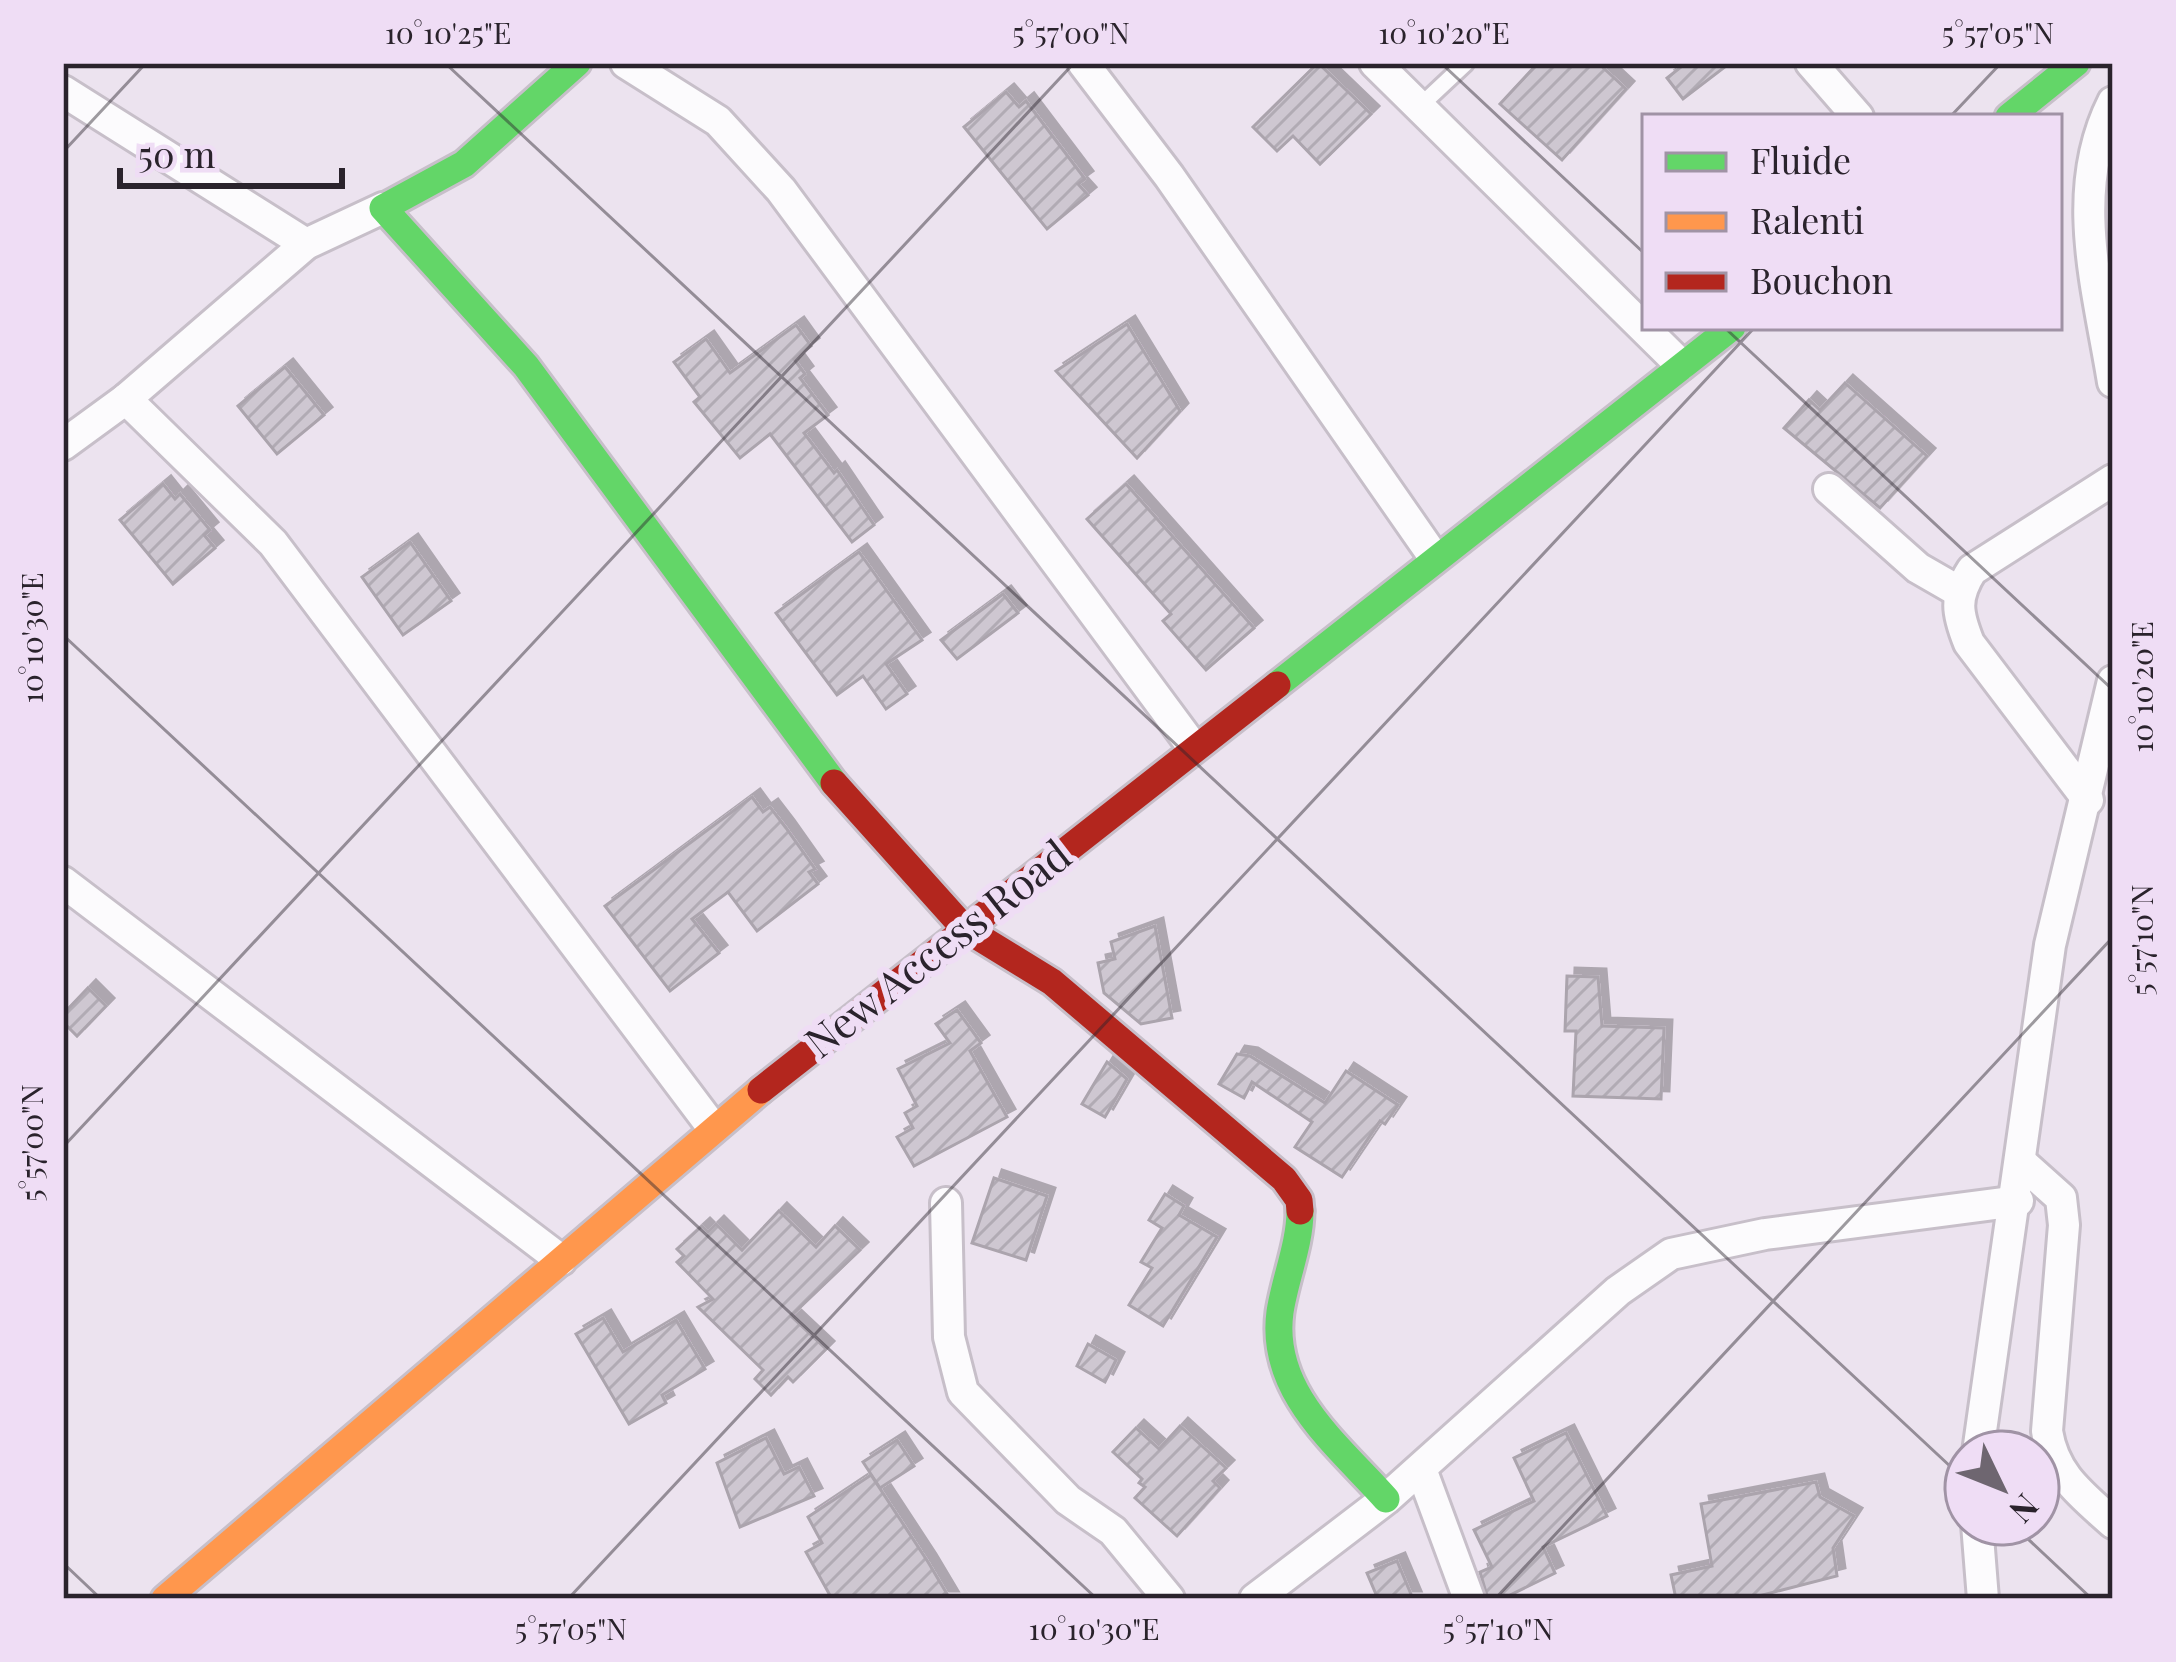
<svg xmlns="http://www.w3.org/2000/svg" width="2176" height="1662" font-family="'Playfair Display',serif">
  <defs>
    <pattern id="building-hatch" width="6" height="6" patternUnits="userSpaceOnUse" patternTransform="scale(3)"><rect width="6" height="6" fill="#cec7d1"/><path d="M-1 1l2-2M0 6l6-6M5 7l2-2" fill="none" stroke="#b1abb4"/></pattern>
    <filter id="shadow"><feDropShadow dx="8" dy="-8" stdDeviation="0" flood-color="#0004"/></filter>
  </defs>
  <rect width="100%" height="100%" fill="#ece3ef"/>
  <g fill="url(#building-hatch)" stroke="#aba4ad" stroke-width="3" filter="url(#shadow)">
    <polygon points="1318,63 1371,114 1320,164 1293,136 1277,151 1253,127"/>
    <polygon points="1538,63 1598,63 1626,89 1562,160 1500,104"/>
    <polygon points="1686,63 1730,63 1683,99 1667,78"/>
    <polygon points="1006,92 1019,107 1026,101 1085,179 1078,184 1088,195 1047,229 964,127"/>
    <polygon points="1127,324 1180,411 1137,458 1056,371"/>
    <polygon points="796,325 811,346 794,359 805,374 800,378 828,415 804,433 834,473 837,470 874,525 852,542 770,434 740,458 694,402 700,397 674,362 706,339 730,373"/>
    <polygon points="285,367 324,415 277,454 238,406"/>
    <polygon points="1845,383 1927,456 1880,508 1784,428 1809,400 1820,410"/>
    <polygon points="163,484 175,499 180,494 210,530 204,535 215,548 173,584 120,520"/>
    <polygon points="1126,484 1254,628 1206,670 1163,621 1171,614 1087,519"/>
    <polygon points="410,542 451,601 403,635 362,577"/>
    <polygon points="859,552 922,640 886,664 907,694 886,709 863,676 837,695 776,613"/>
    <polygon points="1003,594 1018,613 957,659 941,640"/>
    <polygon points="752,797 763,812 770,807 786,828 815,869 809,872 818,884 757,931 728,892 692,919 719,953 670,991 605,906"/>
    <polygon points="1155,926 1172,1018 1141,1024 1104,993 1098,963 1115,959 1111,942"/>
    <polygon points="1567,976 1598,977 1602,1026 1664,1028 1661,1099 1573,1096 1576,1031 1565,1031"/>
    <polygon points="88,988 106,1006 77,1036 63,1022 63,1014"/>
    <polygon points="957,1010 981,1043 970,1051 1007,1117 914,1166 897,1137 913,1128 905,1113 917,1106 898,1069 950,1043 936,1024"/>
    <polygon points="1237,1054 1250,1056 1325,1103 1346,1071 1398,1105 1385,1124 1380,1121 1342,1177 1295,1147 1312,1122 1252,1082 1244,1098 1219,1084"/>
    <polygon points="1107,1062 1127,1079 1105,1117 1082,1104"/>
    <polygon points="994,1178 1047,1196 1026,1260 972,1243"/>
    <polygon points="1165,1194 1184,1206 1179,1215 1217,1237 1163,1326 1129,1305 1152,1268 1141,1262 1162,1228 1149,1220"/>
    <polygon points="779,1211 816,1247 835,1226 860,1250 791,1316 826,1349 793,1382 788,1377 771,1395 755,1379 763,1370 698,1307 713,1299 677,1262 684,1256 677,1249 702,1226 708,1232 716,1224 742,1250"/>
    <polygon points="603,1318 623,1352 676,1320 705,1369 662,1395 666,1403 629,1424 576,1334"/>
    <polygon points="1088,1344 1116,1360 1105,1382 1077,1366"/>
    <polygon points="1180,1426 1226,1468 1213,1481 1220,1488 1177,1536 1135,1498 1145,1487 1139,1483 1142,1479 1113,1452 1136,1428 1159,1449"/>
    <polygon points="1566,1433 1607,1516 1543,1547 1555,1573 1502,1599 1488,1599 1480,1572 1492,1567 1474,1530 1534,1501 1514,1458"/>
    <polygon points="766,1438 784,1474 799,1467 814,1496 740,1527 717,1463"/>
    <polygon points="897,1440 914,1466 880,1488 863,1462"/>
    <polygon points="871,1475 928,1562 950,1599 832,1599 806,1552 822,1543 808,1517"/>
    <polygon points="1816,1482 1820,1497 1854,1516 1833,1548 1837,1576 1747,1599 1676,1599 1671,1575 1712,1566 1701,1504"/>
    <polygon points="1397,1561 1413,1599 1378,1599 1367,1573"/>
  </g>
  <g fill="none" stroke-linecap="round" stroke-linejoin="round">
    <g stroke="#c7bfc9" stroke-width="21">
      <polyline id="lane" points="1418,108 1466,63"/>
    </g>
    <g stroke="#c7bfc9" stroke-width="36">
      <g id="street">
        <polyline points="626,63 718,121 781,190 1193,747"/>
        <polyline points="1083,63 1169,176 1434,557"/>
        <polyline points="1375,63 1681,365"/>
        <polyline points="1811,63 1858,117"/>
        <polyline points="63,91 306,244"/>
        <path d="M2113,102C2068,191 2098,289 2113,382"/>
        <polyline points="126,399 273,543 713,1128"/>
        <polyline points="63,445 126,399 306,244 383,208"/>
        <polyline points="1829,489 1918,568 1958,591"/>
        <path d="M2088,800L1969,643C1957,613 1954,598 1972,570L2113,480"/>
        <polyline points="63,882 561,1260"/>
        <path d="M2023,1164L2061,1198L2064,1225L2047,1431C2054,1475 2081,1494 2113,1523"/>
        <polyline points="946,1203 949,1337 963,1392 1068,1500 1113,1531 1169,1599"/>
        <polyline points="1978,1452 2050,945 2113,681"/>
        <polyline points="1421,1469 1469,1599"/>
        <polyline points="1977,1524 1983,1599"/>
        <polyline points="1255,1599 1386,1499 1618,1291 1671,1254 1765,1234 2018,1201"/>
      </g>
    </g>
    <g stroke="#c7bfc9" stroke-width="33">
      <g id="fast">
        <polyline points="577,63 464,164 383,208 526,366 834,783"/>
        <polyline points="2009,117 2076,63"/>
        <polyline points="1277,685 1732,327"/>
        <path d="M1300,1211C1300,1244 1285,1279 1280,1312C1269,1392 1338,1445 1386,1499"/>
      </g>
    </g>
    <g stroke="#c7bfc9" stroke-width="33">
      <polyline id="slow" points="165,1599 761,1090"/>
    </g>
    <g stroke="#c7bfc9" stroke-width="33">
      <g id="jam">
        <polyline points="834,783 964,928 1052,982 1284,1179 1299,1200 1300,1211"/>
        <polyline points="761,1090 1277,685"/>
      </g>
    </g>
    <use href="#lane" stroke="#fcfbfd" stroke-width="15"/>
    <use href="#street" stroke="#fcfbfd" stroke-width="30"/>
    <use href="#fast" stroke="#63d668" stroke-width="27"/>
    <use href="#slow" stroke="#ff974d" stroke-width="27"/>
    <use href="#jam" stroke="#b3261e" stroke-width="27"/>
  </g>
  <path fill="none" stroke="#2a232c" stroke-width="3" stroke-opacity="0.45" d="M445,63L1966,1481M1441,63L1645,254M1950,117L2001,63M63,152L146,63M1724,327L2113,690M63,635L1097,1599M63,1147L1074,63M2012,1524L2092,1599M63,1563L101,1599M568,1599L1755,327M1495,1599L2113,937"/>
  <g text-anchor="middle" stroke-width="12" stroke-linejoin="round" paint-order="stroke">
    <g font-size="42" fill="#2a232c" stroke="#efddf5">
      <text transform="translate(938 949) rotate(-38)" y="15">New Access Road</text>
    </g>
  </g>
  <rect width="2176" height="1662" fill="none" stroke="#efddf5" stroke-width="132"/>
  <rect x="1642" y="114" width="420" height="216" fill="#efddf5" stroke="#a093a5" stroke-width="3"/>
  <rect x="1666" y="153" width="60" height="18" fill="#63d668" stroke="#a093a5" stroke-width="3"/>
  <text x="1750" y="174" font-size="36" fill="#2a232c">Fluide</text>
  <rect x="1666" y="213" width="60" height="18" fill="#ff974d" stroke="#a093a5" stroke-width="3"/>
  <text x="1750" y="234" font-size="36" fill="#2a232c">Ralenti</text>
  <rect x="1666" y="273" width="60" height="18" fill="#b3261e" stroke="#a093a5" stroke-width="3"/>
  <text x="1750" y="294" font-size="36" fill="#2a232c">Bouchon</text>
  <g transform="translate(2002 1488) rotate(133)"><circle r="57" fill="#efddf5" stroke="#a093a5" stroke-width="3"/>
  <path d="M0-9L21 45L0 30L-21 45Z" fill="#6e6670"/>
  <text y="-18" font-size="33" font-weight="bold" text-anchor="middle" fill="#2a232c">N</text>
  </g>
  <path d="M120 168v18h222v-18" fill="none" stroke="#2a232c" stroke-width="6"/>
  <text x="138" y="168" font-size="36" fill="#2a232c" stroke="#efddf5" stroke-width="9" paint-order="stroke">50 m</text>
  <rect x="66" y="66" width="2044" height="1530" fill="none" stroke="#2a232c" stroke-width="4.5"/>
  <g font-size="30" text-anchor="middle" fill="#2a232c">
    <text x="448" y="44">10°10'25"E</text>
    <text x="1071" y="44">5°57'00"N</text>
    <text x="1444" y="44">10°10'20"E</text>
    <text x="1998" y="44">5°57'05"N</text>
    <text transform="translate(33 638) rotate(-90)" y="10">10°10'30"E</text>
    <text transform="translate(2143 687) rotate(-90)" y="10">10°10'20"E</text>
    <text transform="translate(2143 940) rotate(-90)" y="10">5°57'10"N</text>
    <text transform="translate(33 1143) rotate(-90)" y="10">5°57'00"N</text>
    <text x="571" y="1640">5°57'05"N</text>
    <text x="1094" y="1640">10°10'30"E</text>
    <text x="1498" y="1640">5°57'10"N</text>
  </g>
</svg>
